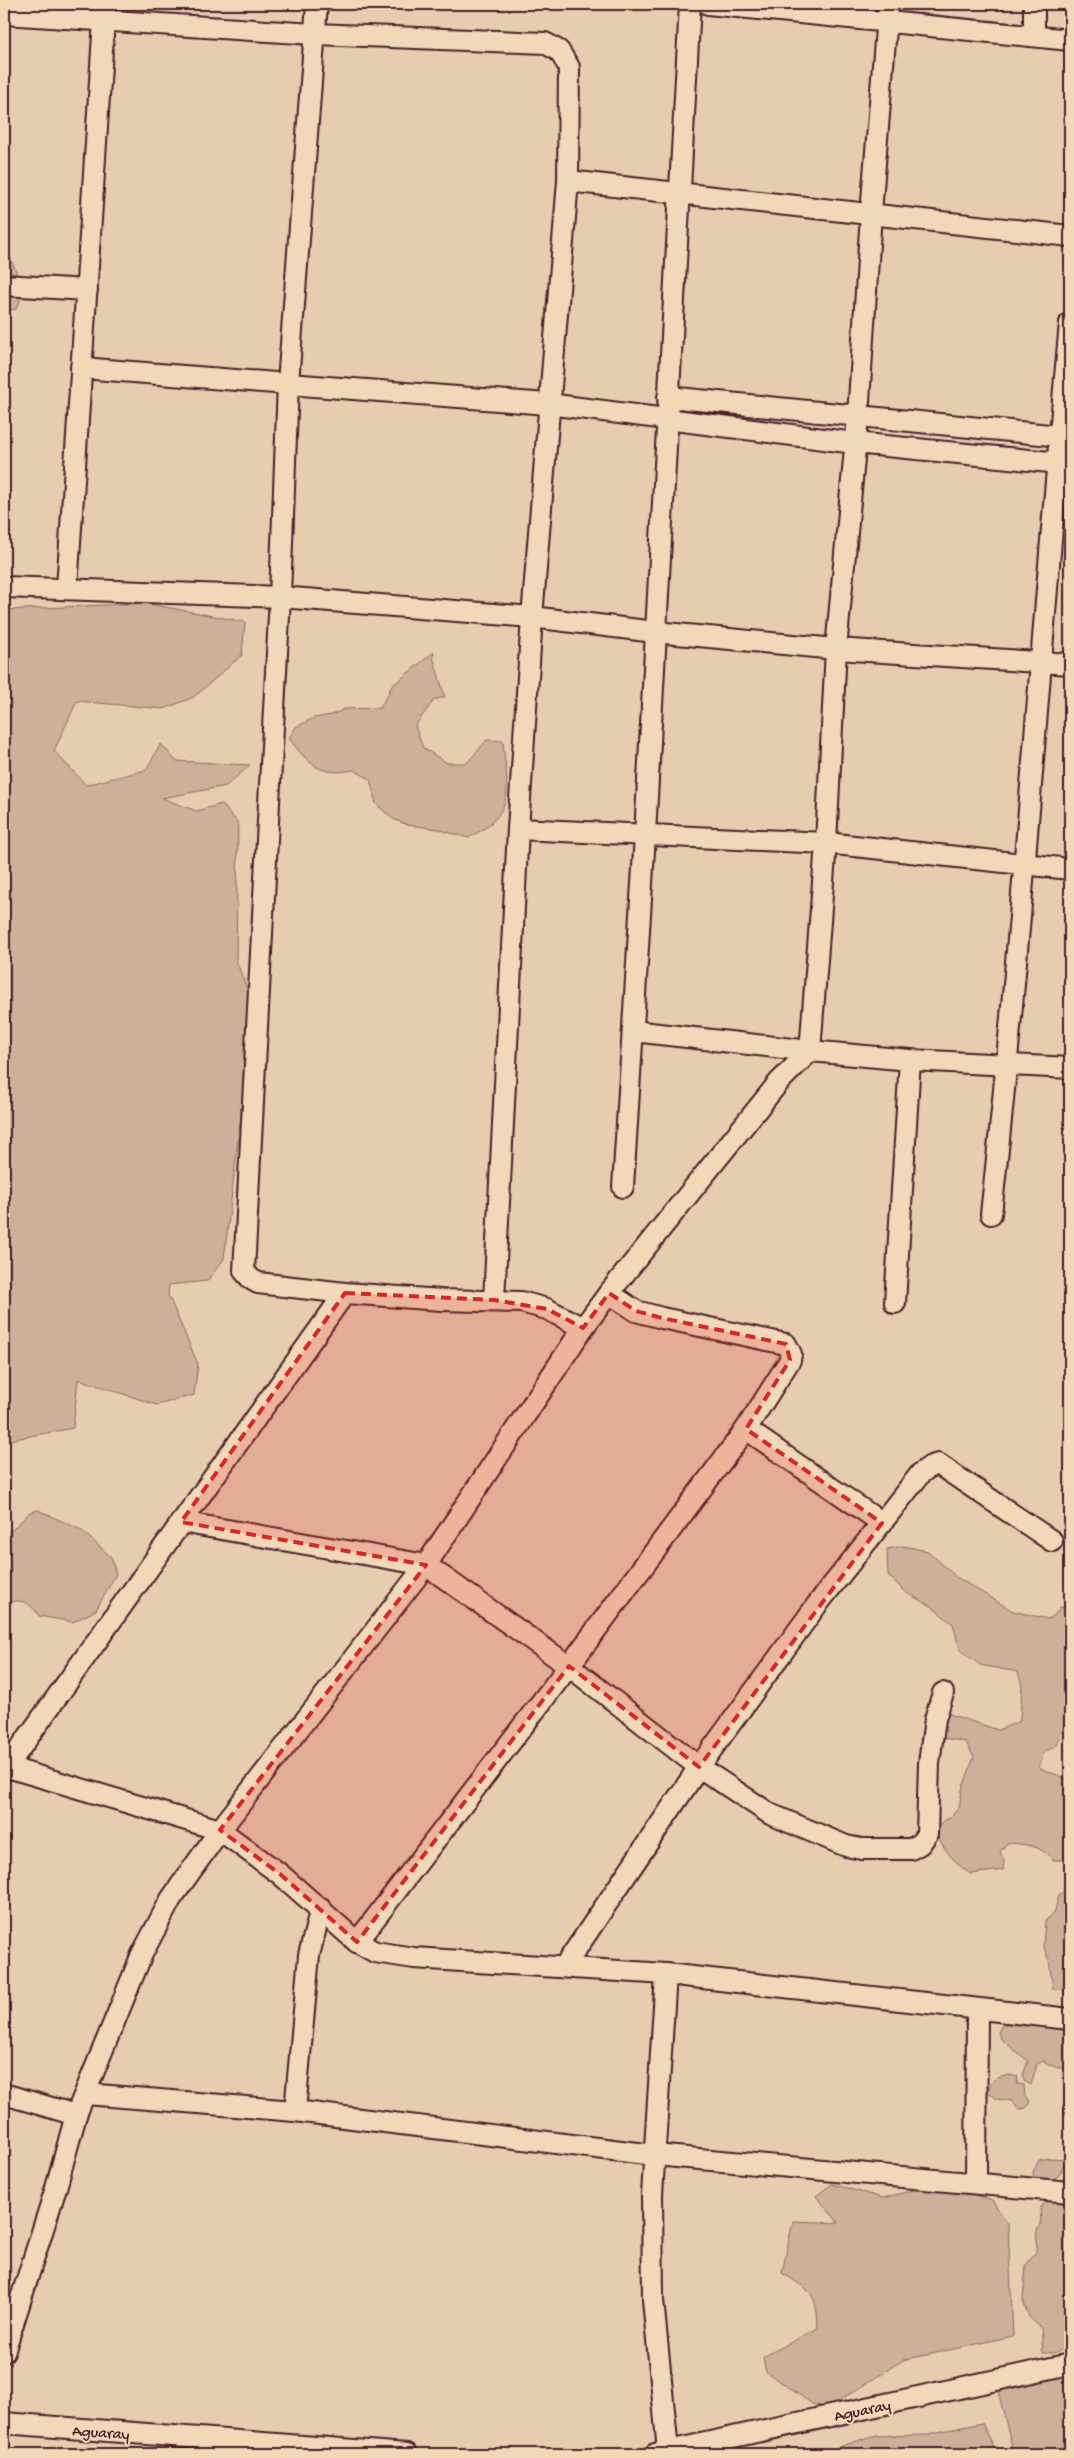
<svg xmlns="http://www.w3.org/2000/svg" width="1074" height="2458" font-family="'Gochi Hand',sans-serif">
  <rect width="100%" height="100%" fill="#e6cdb0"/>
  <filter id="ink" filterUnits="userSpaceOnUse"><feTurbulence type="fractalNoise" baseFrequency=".02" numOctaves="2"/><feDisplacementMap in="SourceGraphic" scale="10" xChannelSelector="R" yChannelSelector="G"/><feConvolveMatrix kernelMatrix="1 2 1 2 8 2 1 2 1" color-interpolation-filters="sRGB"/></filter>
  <g filter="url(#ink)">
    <g fill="#ccb099" stroke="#8b6862">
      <polygon points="4,244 16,271 22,297 16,309 4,311"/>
      <polygon points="144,603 245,622 242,655 194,697 164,709 77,701 54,751 86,785 146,770 161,744 176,761 250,765 226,786 162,798 196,811 222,804 238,823 236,960 254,1007 224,1259 207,1281 169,1285 168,1295 198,1364 194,1395 157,1405 78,1379 73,1428 4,1441 4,610"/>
      <path d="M434,652L433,657L445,697L434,700L415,726L423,748L447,763H467L487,740L503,741C507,788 518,813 468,838L438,829L408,825L393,819L376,804L370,779L354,770C320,777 308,764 289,738L296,727L314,718L331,715L345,709L380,708L392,686Z"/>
      <path d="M38,1510L81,1530L111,1557L116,1574L96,1610L73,1622L39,1616C31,1603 20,1596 5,1605L4,1637V1526L10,1532L30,1512Z"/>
      <path d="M903,1546L928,1551L956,1577L1013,1611L1048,1619L1055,1615L1060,1607L1070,1609V1697L1066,1703L1063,1729L1057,1745L1044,1752L1039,1768L1070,1780V1860H1053C1040,1845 1025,1844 1007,1843L1000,1852L1004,1861L1003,1870L970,1874C952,1860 942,1849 935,1827L949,1818L959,1808L962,1790L974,1757L966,1742L938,1737L939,1720L949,1714L998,1730L1020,1721L1022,1685L1018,1672L980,1665L960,1650L953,1624L932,1607L905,1592L888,1575L887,1549Z"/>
      <polygon points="1070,1885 1070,2004 1063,1989 1053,1989 1049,1960 1043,1946 1045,1921 1054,1914 1059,1895"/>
      <polygon points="1019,2021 1070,2025 1070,2072 1067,2068 1057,2068 1043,2061 1037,2064 1031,2085 1024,2081 1023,2075 1028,2061 1000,2038 998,2032 1002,2025"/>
      <path d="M1010,2075L1018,2077L1017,2084L1024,2085L1025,2096L1030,2102L1026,2108L1018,2109L1013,2101L997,2099L988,2092C989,2079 999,2077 1010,2075Z"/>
      <path d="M1051,2158L1064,2159L1069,2163L1061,2168L1062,2171C1055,2182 1046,2182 1034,2181L1033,2172L1039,2160Z"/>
      <path d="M940,2183L992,2200L1008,2224L1013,2336L903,2360L829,2407L814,2405L766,2372L763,2357L818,2328C817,2292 811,2291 782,2273L793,2221L839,2223L816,2196L832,2184L883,2198Z"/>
      <path d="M1053,2193L1070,2197V2336C1060,2353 1062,2353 1043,2353L1041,2328L1029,2317L1023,2300L1026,2265L1036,2252L1037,2230L1041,2225L1040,2207Z"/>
      <polygon points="1070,2371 1070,2454 1014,2454 998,2391"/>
      <polygon points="982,2423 997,2454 818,2454 872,2436 923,2435"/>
    </g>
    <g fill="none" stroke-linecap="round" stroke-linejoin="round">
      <g stroke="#4a1f2b" stroke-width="24">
        <g id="minor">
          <polyline points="317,4 288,383 280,597 244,1271 251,1279 258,1283 345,1293 441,1300 521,1302 547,1309 583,1328"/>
          <polyline points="708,4 1070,40"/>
          <polyline points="4,14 314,34 545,43 559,51 569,67 568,181 532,617 518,829 494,1300"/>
          <polyline points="1034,36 1034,4"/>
          <polyline points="568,181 1070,236"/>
          <polyline points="4,285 87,290"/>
          <polyline points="81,368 548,404 855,443 1070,464"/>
          <polyline points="668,397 1070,437"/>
          <polyline points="4,587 280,597 532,617 655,632 836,649 1070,664"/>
          <polyline points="67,589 105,4"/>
          <polyline points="518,829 826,843 1070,869"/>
          <polyline points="633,1031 810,1051 910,1060 1070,1068"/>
          <polyline points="623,1187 645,835 690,4"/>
          <path d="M991,1214C1024,918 1042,620 1070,323"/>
          <polyline points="895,1303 910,1060"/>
          <polyline points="746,1429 882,1523"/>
          <polyline points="181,1522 426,1565 569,1666 699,1767 770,1814 846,1846 862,1849 911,1849 920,1844 927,1834 929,1763 935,1719 943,1693"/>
          <polyline points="7,1767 220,1830 280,1874 357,1942 375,1952 414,1958 666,1974 1070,2019"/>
          <polyline points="4,1771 345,1293"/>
          <polyline points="357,1942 569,1666 746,1429 790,1360 791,1354 786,1344 662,1318 636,1311 609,1293"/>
          <polyline points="564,1967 699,1767 816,1606 921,1473 931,1466 938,1464 1052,1541"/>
          <polyline points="666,1974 652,2195 653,2300 668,2451"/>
          <polyline points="4,2094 76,2115"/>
          <polyline points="86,2094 295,2111 654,2155 1070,2192"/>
          <polyline points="295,2111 309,1955 321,1908"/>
          <polyline points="976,2182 977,2009"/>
          <polyline points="4,2352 56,2188 76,2115 142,1954 171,1899 220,1830 426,1565 583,1328 609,1293 779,1082 810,1051 826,843 836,649 858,417 871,213 888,4"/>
          <polyline points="4,2423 407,2454"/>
          <polyline points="655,2454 1070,2364"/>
        </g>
      </g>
      <use href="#minor" stroke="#f0d8b8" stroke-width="20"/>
    </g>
  </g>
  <path fill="#d62828" fill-opacity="0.2" stroke="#d62828" stroke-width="4" stroke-dasharray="10 6" stroke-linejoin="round" d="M345,1293L494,1300L547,1309L583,1328L609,1293L636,1311L662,1318L786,1344L790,1360L746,1429L882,1523L699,1767L569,1666L357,1942L280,1874L220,1830L426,1565L181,1522Z"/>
  <g text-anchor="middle" stroke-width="4" stroke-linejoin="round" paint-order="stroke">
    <g font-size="16" fill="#4a1f2b" stroke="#f0d8b8">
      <text transform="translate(862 2409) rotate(-12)" y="6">Aguaray</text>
      <text transform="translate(101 2431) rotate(4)" y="6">Aguaray</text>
    </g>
  </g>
  <rect width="1074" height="2458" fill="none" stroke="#f0d8b8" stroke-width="20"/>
  <rect x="10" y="10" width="1054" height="2438" fill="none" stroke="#4a1f2b" stroke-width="2" filter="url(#ink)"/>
</svg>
